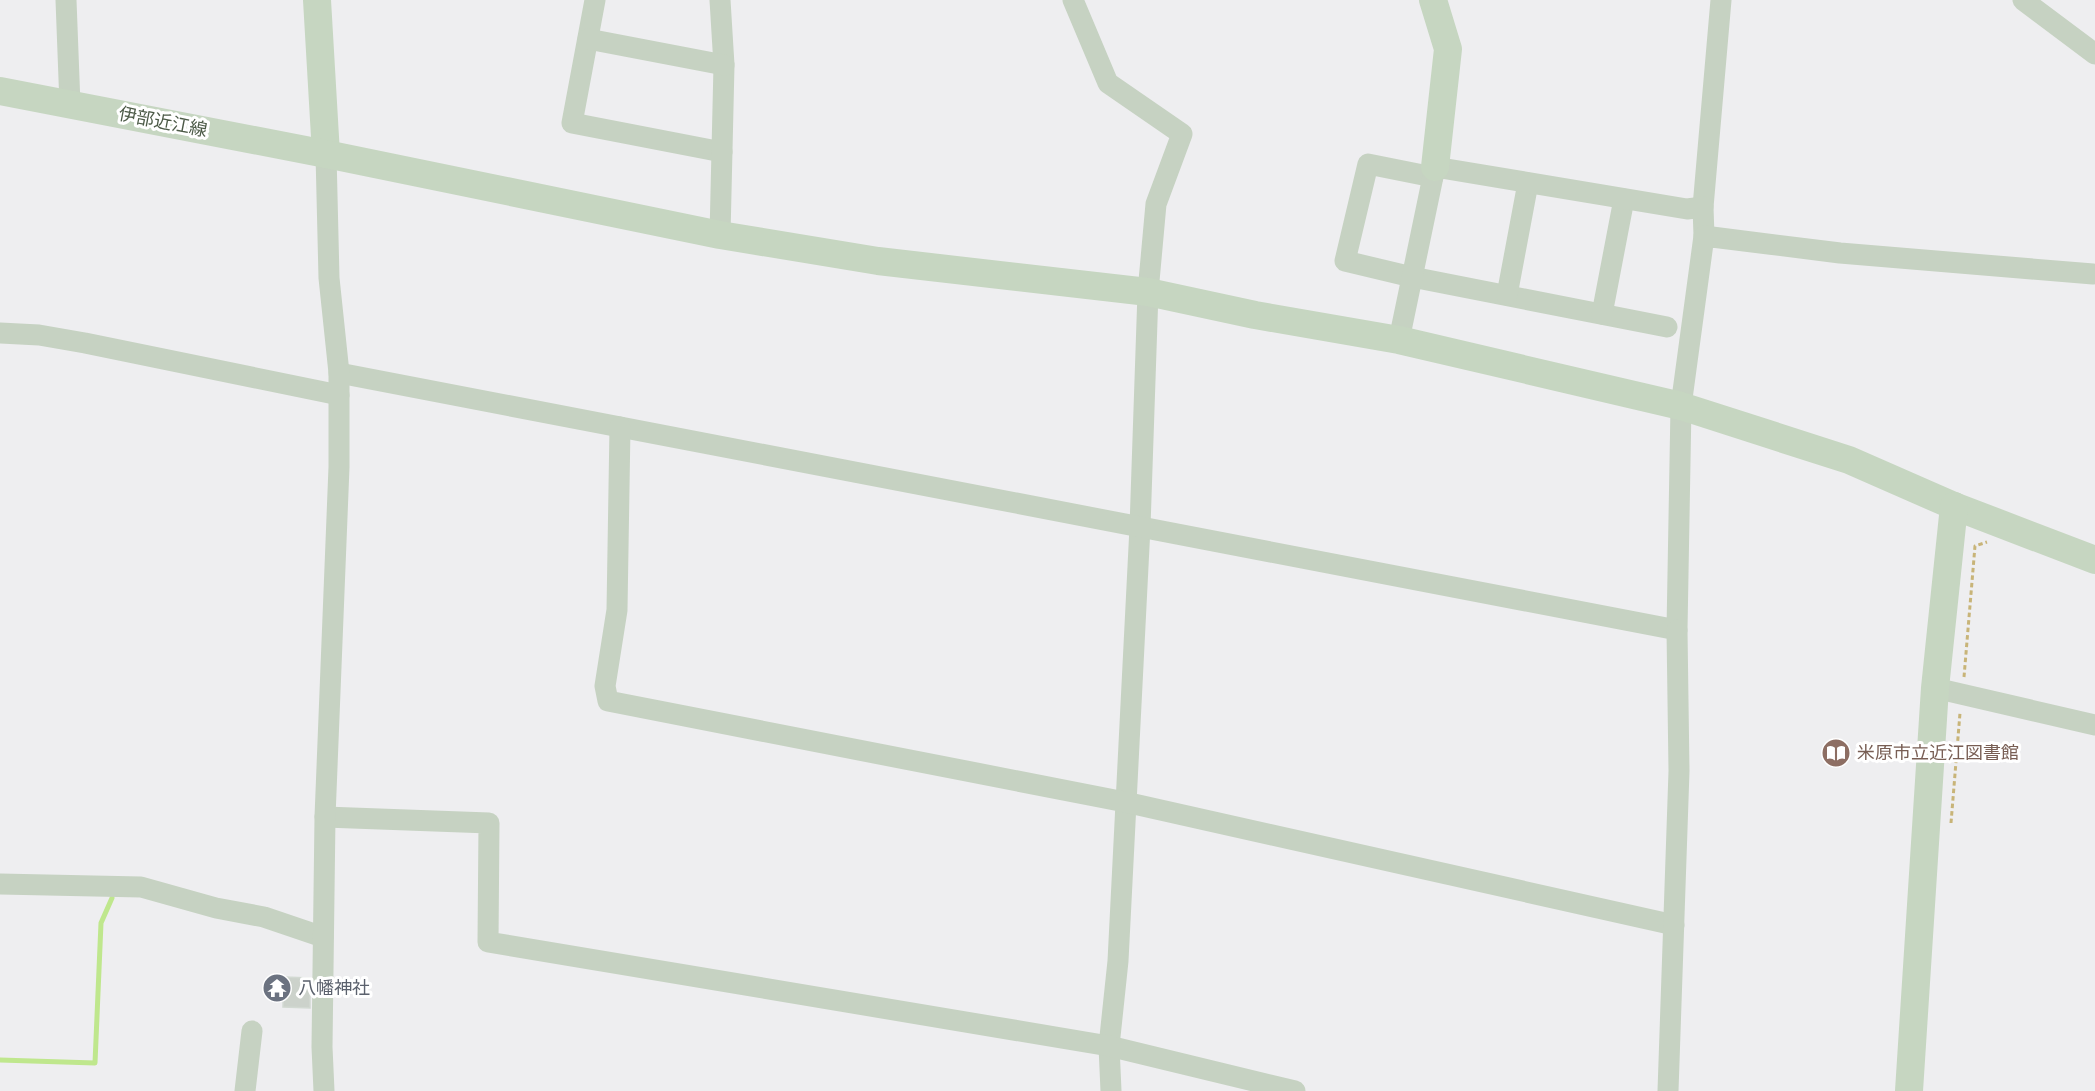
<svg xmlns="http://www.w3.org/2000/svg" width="2095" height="1091" font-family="'Titillium Web','Noto Sans JP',sans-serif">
  <rect width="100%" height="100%" fill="#eeeef0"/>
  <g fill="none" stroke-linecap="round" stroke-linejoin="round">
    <polyline stroke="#bfe78d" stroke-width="5" points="0,1060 95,1063 101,923 112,898"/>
  </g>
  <polygon fill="#ccd2cb" stroke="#d2d9d2" stroke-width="1.5" points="284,977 310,978 310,1008 283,1007"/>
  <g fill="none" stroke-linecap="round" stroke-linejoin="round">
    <g stroke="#c8b478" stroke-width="3" stroke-dasharray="4.5 3" stroke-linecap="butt">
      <polyline points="1964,677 1975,546 1987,542"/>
      <polyline points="1951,823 1960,713"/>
    </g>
    <g stroke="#c6d2c2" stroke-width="21">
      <polyline points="66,0 70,105"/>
      <polyline points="595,0 572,123 722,152"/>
      <polyline points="720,0 724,65 720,235"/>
      <polyline points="1073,0 1108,83 1182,134 1156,204 1148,292 1140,527 1118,961 1109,1046 1111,1091"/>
      <polyline points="2023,0 2095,54"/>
      <polyline points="588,39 724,65"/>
      <polyline points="1433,177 1368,164 1345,261 1412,277 1667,327"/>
      <polyline points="1703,207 1721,0"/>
      <polyline points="1507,295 1528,183"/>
      <polyline points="1602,314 1624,199"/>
      <polyline points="0,333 39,335 85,343 339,395"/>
      <polyline points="1399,340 1435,167 1687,209 1703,207 1704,236"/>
      <polyline points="339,373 1677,630 1681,406 1704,236 1840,253 2093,274"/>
      <polyline points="620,427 617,610 605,686 608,701 1125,802 1674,925"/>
      <polyline points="1935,688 2095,725"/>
      <polyline points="325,817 489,823 488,942 1109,1046 1295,1091"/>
      <polyline points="0,884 141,887 216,908 264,917 323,937"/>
      <polyline points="245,1091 252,1031"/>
      <polyline points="324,1091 322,1047 325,817 339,467 339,373 329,278 326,154"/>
      <polyline points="1668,1091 1679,771 1677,630"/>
    </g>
    <g stroke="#c6d6c1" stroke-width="28">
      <polyline points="317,0 326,154"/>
      <polyline points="1433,0 1448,49 1435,167"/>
      <polyline points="0,91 326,154 720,235 878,261 1148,292 1255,315 1399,340 1681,406 1849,460 1954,506 2095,560"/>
      <polyline points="1909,1091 1935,688 1954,506"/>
    </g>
  </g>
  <defs>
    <g id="library-disc" transform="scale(1.5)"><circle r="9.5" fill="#8d6e63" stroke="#fff"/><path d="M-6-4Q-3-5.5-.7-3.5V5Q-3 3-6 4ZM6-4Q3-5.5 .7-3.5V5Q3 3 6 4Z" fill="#fff"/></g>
    <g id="temple-disc" transform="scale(1.5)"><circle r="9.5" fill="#6b7280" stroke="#fff"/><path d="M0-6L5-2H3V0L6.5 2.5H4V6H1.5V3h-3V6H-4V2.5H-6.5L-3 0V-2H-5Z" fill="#fff"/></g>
  </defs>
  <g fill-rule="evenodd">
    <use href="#library-disc" x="1836" y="753"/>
    <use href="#temple-disc" x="277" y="988"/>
  </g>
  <g text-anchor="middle" stroke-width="6" stroke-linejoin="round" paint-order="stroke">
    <g font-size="18" fill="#4c5a47" stroke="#fff">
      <text transform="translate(163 122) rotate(11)" y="6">伊部近江線</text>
    </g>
    <g font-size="18" fill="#785e54" stroke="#fff" text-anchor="start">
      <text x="1857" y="759">米原市立近江図書館</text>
    </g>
    <g font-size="18" fill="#5b616d" stroke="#fff" text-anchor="start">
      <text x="298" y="994">八幡神社</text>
    </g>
  </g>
</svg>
